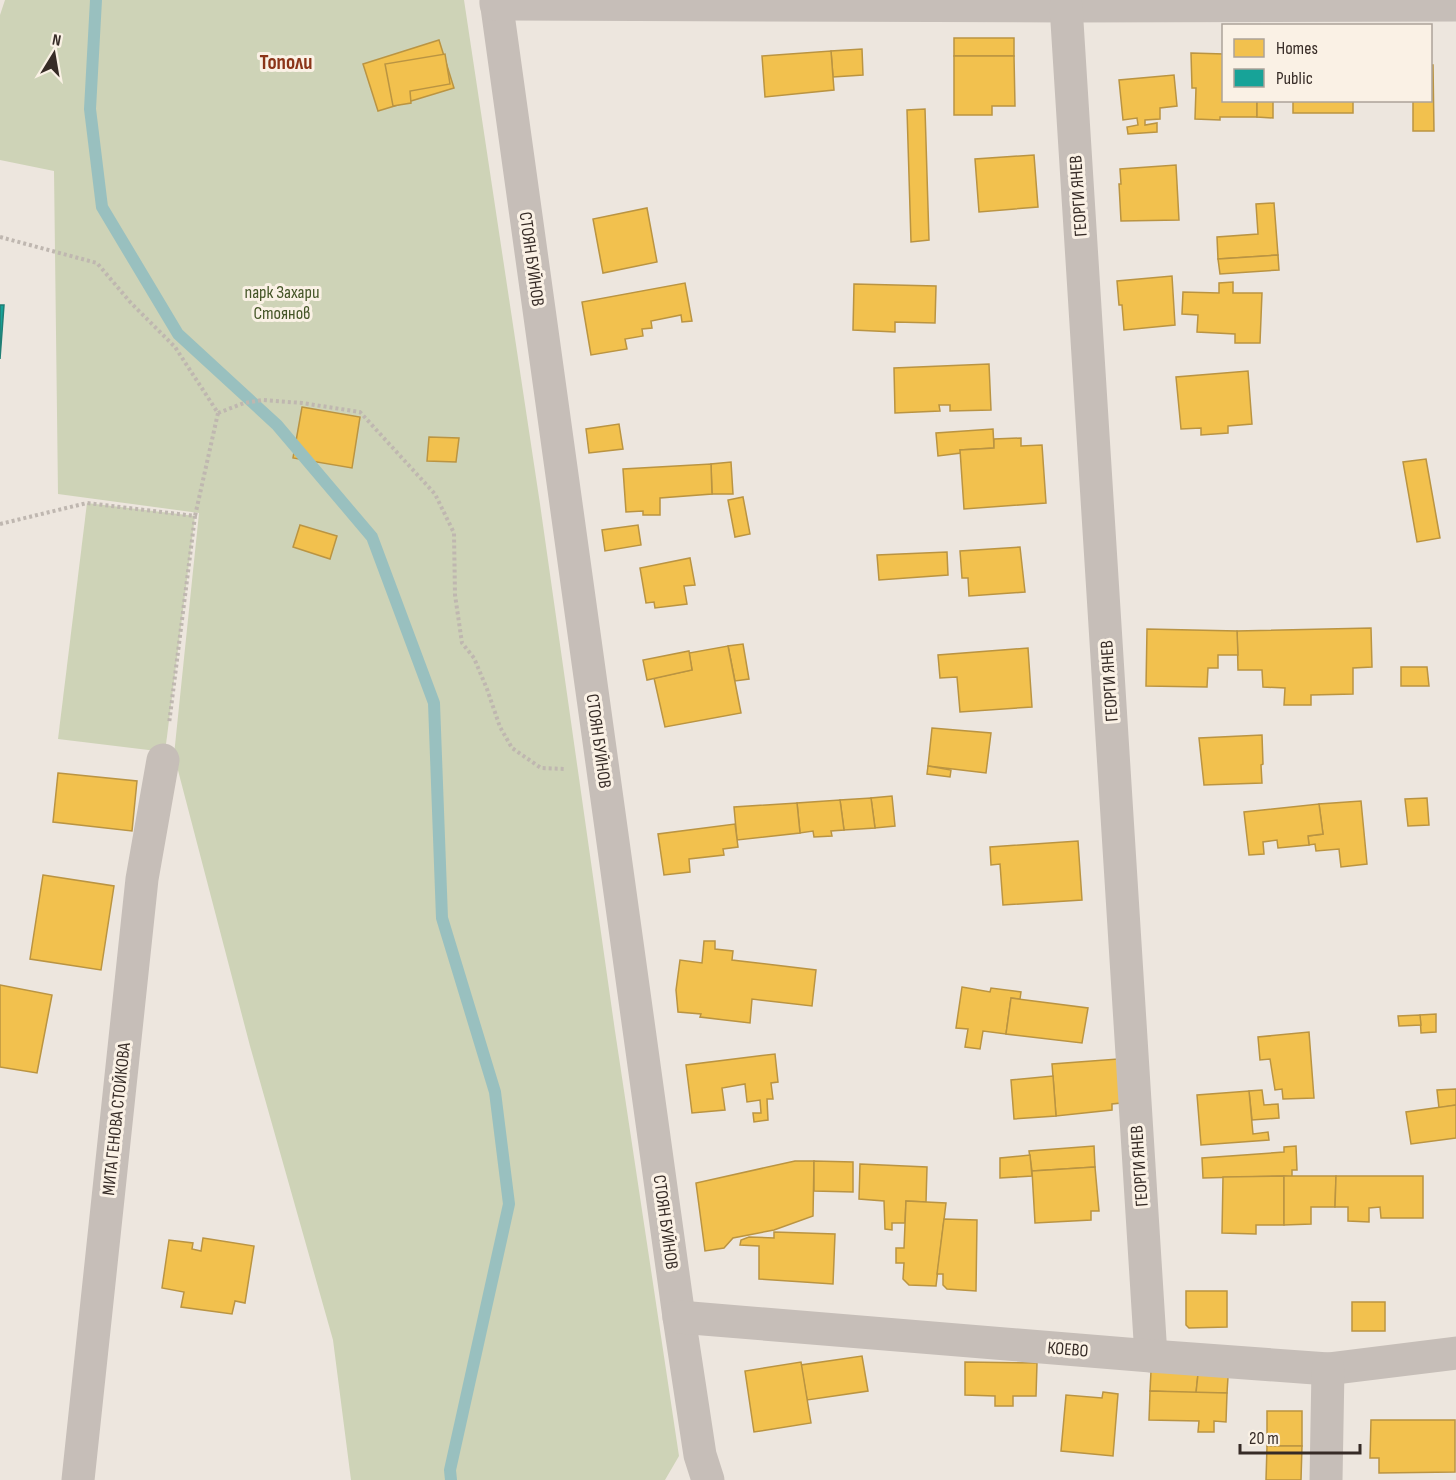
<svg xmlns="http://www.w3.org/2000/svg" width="1456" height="1480" font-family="'Sofia Sans Condensed',sans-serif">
  <rect width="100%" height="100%" fill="#ede6de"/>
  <g fill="#ced3b7">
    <polygon points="5,0 464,0 540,504 615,1031 679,1456 665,1480 351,1480 333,1340 250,1046 174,755 199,513 58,494 54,171 0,160 0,15"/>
    <polygon points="87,503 195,516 165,752 58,739"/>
  </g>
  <g fill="#f2c14e" stroke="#ba9442" stroke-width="1.5">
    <rect x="954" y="38" width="60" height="18"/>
    <polygon points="439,40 454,88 378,111 363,64"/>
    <polygon points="862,49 863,75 833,77 831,51"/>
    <polygon points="831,51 834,90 765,97 762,56"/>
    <polygon points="1191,53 1224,54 1224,100 1257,100 1257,117 1220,117 1220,120 1195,119 1196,88 1192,88"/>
    <polygon points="445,54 450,84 410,91 411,103 393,106 385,64"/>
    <polygon points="954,56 1014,56 1015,106 992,106 992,115 954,115"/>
    <polygon points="1430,65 1433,65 1434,131 1413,131 1413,100 1430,100"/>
    <polygon points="1174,75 1177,106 1160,108 1160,119 1145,120 1145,125 1157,123 1157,132 1128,134 1127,127 1138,125 1137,118 1123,120 1119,80"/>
    <polygon points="1257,100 1273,100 1273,118 1257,117"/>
    <rect x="1293" y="100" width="60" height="13"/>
    <polygon points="925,109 929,240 911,242 907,110"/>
    <polygon points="1034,155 1038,207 979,212 975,159"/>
    <polygon points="1176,165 1179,220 1121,221 1119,184 1121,184 1120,169"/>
    <polygon points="1274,203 1278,255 1218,259 1217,237 1258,234 1256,204"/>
    <polygon points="647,208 657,262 603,273 593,219"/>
    <polygon points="1278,255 1279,270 1220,274 1218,259"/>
    <polygon points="1172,276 1175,325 1124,330 1122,305 1119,305 1117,281"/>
    <polygon points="1233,282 1233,293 1262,293 1260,343 1235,343 1235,334 1197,332 1198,315 1182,314 1183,292 1219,293 1219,283"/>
    <polygon points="685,283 692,321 682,322 681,315 651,321 652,328 642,329 643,336 625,339 627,349 591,355 582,302"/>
    <polygon points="854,284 936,286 935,323 895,322 895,332 853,330"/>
    <polygon points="989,364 991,410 950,411 950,405 939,405 940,411 895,413 894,368"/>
    <polygon points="1248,371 1252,424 1228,426 1228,433 1201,435 1201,428 1181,429 1176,377"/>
    <polygon points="302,407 360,417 352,468 293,458"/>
    <polygon points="619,424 623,449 589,453 586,429"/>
    <polygon points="993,429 994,448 960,450 961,453 938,456 936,433"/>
    <polygon points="429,437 459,438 456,462 427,461"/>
    <polygon points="1021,438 1021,446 1042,445 1046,503 964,509 960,450 994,448 994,439"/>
    <polygon points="1426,459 1440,538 1417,542 1403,462"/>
    <polygon points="731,462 733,494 712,494 711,464"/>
    <polygon points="711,464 712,494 660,498 660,515 643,515 643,511 626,512 623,469"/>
    <polygon points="743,497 750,534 735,537 728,500"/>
    <polygon points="300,525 337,536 330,559 293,547"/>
    <polygon points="638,525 641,545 605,551 602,530"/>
    <polygon points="1020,547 1025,592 969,596 968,578 962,578 960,551"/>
    <polygon points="947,552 948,575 879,580 877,555"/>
    <polygon points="690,558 695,585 684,586 687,604 655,608 654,602 646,603 640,568"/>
    <polygon points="1371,628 1372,667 1353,668 1353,694 1311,695 1311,705 1284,705 1285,688 1263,687 1262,670 1238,670 1237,631"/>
    <polygon points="1147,629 1237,631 1238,655 1218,655 1218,668 1208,668 1207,687 1146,686"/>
    <polygon points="743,644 749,679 735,681 728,646"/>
    <polygon points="728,646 741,713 665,727 654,678 692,670 689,653"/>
    <polygon points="1028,648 1032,707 960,712 957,677 940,678 938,655"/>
    <polygon points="689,651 692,670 647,680 643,660"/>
    <polygon points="1401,667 1427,667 1429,686 1401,686"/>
    <polygon points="932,728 991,733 986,773 928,766"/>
    <polygon points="1262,735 1263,764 1261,765 1262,783 1204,785 1199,738"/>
    <polygon points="928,766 951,770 950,777 927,774"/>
    <polygon points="58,773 137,781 132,831 53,822"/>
    <polygon points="892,796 895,826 875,828 871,798"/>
    <polygon points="871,798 875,828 844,830 840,800"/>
    <polygon points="1427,798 1429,825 1408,826 1405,799"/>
    <polygon points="840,800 844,830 831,831 832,836 814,837 813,831 800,833 797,803"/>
    <polygon points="1361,801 1367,864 1341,867 1339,849 1316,851 1315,844 1309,845 1308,836 1323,834 1319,804"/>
    <polygon points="797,803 800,833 737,840 734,807"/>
    <polygon points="1319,804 1323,834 1308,836 1309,845 1278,848 1277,840 1263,842 1264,854 1249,855 1244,812"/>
    <polygon points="735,824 738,847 723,849 724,855 689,859 690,872 664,875 658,834"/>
    <polygon points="1078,841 1082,900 1003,905 1000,864 991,865 990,847"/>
    <polygon points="43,875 114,886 101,970 30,959"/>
    <polygon points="704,941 715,941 715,949 733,951 732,960 816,970 812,1006 752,999 750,1023 700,1017 701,1014 678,1012 676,990 680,960 702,963"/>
    <polygon points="0,985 52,995 37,1073 0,1067"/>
    <polygon points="962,987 990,992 991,988 1021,992 1020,999 1011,998 1006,1034 983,1031 980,1049 965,1047 968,1029 956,1028"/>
    <polygon points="1011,998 1088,1008 1082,1043 1006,1034"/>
    <polygon points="1436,1014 1436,1032 1421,1033 1420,1015"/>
    <polygon points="1420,1015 1421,1025 1399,1026 1398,1016"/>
    <polygon points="1309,1032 1314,1098 1283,1099 1282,1089 1275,1090 1270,1059 1260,1060 1258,1037"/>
    <polygon points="775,1054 778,1082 771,1083 773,1099 767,1099 768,1120 754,1122 753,1113 761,1113 760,1100 747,1102 745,1084 722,1088 725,1110 692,1113 686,1065"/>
    <polygon points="1118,1059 1121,1103 1112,1104 1112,1110 1056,1116 1052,1064"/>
    <polygon points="1053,1076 1056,1116 1014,1119 1011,1080"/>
    <polygon points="1456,1089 1456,1105 1439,1108 1437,1090"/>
    <polygon points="1262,1090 1264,1105 1278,1104 1279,1118 1252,1120 1249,1091"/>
    <polygon points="1249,1091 1253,1134 1268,1132 1269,1140 1201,1145 1197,1095"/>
    <polygon points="1456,1105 1456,1138 1411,1144 1406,1112"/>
    <polygon points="1094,1146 1095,1167 1032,1171 1029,1151"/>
    <polygon points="1296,1146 1297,1170 1292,1170 1292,1177 1284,1176 1203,1178 1202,1158 1284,1152 1284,1147"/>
    <polygon points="1030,1155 1032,1176 1000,1178 1000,1158"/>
    <polygon points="795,1161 814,1161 813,1216 774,1230 733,1238 724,1248 705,1251 696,1183"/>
    <polygon points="814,1161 853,1162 853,1192 814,1191"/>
    <polygon points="860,1164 927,1167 926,1202 906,1201 905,1223 892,1223 892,1230 885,1229 884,1201 859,1199"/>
    <polygon points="1095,1167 1099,1211 1091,1211 1091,1220 1035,1223 1032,1171"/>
    <polygon points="1284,1176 1284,1225 1256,1225 1256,1234 1222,1233 1223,1177"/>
    <polygon points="1284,1176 1336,1176 1335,1207 1311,1207 1311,1224 1284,1225"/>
    <polygon points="1336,1176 1423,1176 1423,1218 1381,1218 1380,1207 1369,1208 1369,1222 1348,1221 1348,1207 1335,1207"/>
    <polygon points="906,1201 946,1203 936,1286 909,1285 903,1279 904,1263 896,1263 896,1248 904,1248"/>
    <polygon points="944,1219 977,1220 976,1291 947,1289 943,1285 943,1274 937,1274"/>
    <polygon points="774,1232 835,1234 833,1284 759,1279 759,1246 740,1245 741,1240 749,1237 774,1238"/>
    <polygon points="203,1238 254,1246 245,1303 235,1301 232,1314 181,1307 184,1292 162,1288 169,1240 193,1243 192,1249 201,1251"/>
    <polygon points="1186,1291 1227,1291 1227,1327 1189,1328 1186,1325"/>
    <rect x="1352" y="1302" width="33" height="29"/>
    <polygon points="862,1356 868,1391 807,1400 801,1365"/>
    <polygon points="801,1362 811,1423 754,1432 745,1371"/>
    <polygon points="965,1362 1037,1363 1036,1396 1013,1396 1013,1406 995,1406 995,1396 965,1395"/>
    <polygon points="1151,1371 1198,1374 1196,1393 1150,1391"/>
    <polygon points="1198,1374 1228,1377 1227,1393 1196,1393"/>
    <polygon points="1150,1391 1227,1393 1226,1422 1214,1421 1214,1432 1198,1432 1199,1421 1149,1420"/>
    <polygon points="1103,1392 1118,1394 1113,1456 1061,1451 1066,1395 1102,1398"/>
    <rect x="1267" y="1411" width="35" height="35"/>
    <polygon points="1371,1420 1455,1420 1455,1472 1379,1473 1379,1458 1370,1458"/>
    <polygon points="1267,1446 1302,1446 1301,1480 1266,1480"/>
  </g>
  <polygon fill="#17a398" stroke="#207f76" stroke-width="1.5" points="0,305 4,305 0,359"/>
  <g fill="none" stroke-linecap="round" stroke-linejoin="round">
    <polyline stroke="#99c0bf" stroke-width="12" points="96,0 90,109 102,207 178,334 277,425 372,537 434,703 442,918 495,1092 509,1204 450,1470 451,1480"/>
    <g stroke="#bfb7b0" stroke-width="4" stroke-dasharray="3 3" stroke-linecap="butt">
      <polyline points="0,237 97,263 131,303 175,347 218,413 195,516"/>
      <polyline points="218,413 244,403 263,400 302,403 360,412 435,494 454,533 455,595 462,643 474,658 487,689 500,727 512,748 541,768 565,769"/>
      <polyline points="0,524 87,503 195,516 169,724"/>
    </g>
    <g stroke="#c6beb8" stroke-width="33">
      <polyline points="496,0 679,1317 700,1455 708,1480"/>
      <polyline points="496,4 1066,6 1456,5"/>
      <polyline points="1066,6 1151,1356"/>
      <polyline points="679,1317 1151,1356 1328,1369 1456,1353"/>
      <polyline points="78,1480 142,879 163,760"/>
      <polyline points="1326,1480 1328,1369"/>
    </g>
  </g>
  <g text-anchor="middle" stroke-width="6" stroke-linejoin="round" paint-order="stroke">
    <g font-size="18" fill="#362b26" stroke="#faf1e5">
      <text transform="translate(1078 196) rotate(-94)" y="6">ГЕОРГИ ЯНЕВ</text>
      <text transform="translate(532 259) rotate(82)" y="6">СТОЯН БУЙНОВ</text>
      <text transform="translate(1109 681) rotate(-94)" y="6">ГЕОРГИ ЯНЕВ</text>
      <text transform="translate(599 741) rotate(82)" y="6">СТОЯН БУЙНОВ</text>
      <text transform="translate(116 1119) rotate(-84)" y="6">МИТА ГЕНОВА СТОЙКОВА</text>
      <text transform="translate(1139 1166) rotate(-94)" y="6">ГЕОРГИ ЯНЕВ</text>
      <text transform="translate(666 1222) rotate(82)" y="6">СТОЯН БУЙНОВ</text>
      <text transform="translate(1068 1349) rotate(5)" y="6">КОЕВО</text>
    </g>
    <g font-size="18" fill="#455628" stroke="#faf1e5">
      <text x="282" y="298">парк Захари<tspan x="282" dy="21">Стоянов</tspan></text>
    </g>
    <g font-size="21" font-weight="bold" fill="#8b3519" stroke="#faf1e5">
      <text x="286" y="69">Тополи</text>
    </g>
  </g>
  <rect x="1222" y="24" width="210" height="78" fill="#faf1e5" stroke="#aca299" stroke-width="1.5"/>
  <rect x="1234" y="39" width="30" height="18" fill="#f2c14e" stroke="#aca299" stroke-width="1.5"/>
  <text x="1276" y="54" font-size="18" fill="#362b26">Homes</text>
  <rect x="1234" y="69" width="30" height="18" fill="#17a398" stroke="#aca299" stroke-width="1.5"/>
  <text x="1276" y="84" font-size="18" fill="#362b26">Public</text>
  <g transform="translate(54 54) rotate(11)" stroke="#faf1e5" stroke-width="4.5" paint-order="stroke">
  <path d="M0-4.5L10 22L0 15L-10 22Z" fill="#362b26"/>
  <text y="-9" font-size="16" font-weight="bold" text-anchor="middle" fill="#362b26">N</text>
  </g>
  <path d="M1240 1444v9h120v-9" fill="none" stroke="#362b26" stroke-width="3"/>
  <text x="1249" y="1444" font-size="18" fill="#362b26" stroke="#faf1e5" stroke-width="4.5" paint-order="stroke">20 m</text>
</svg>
